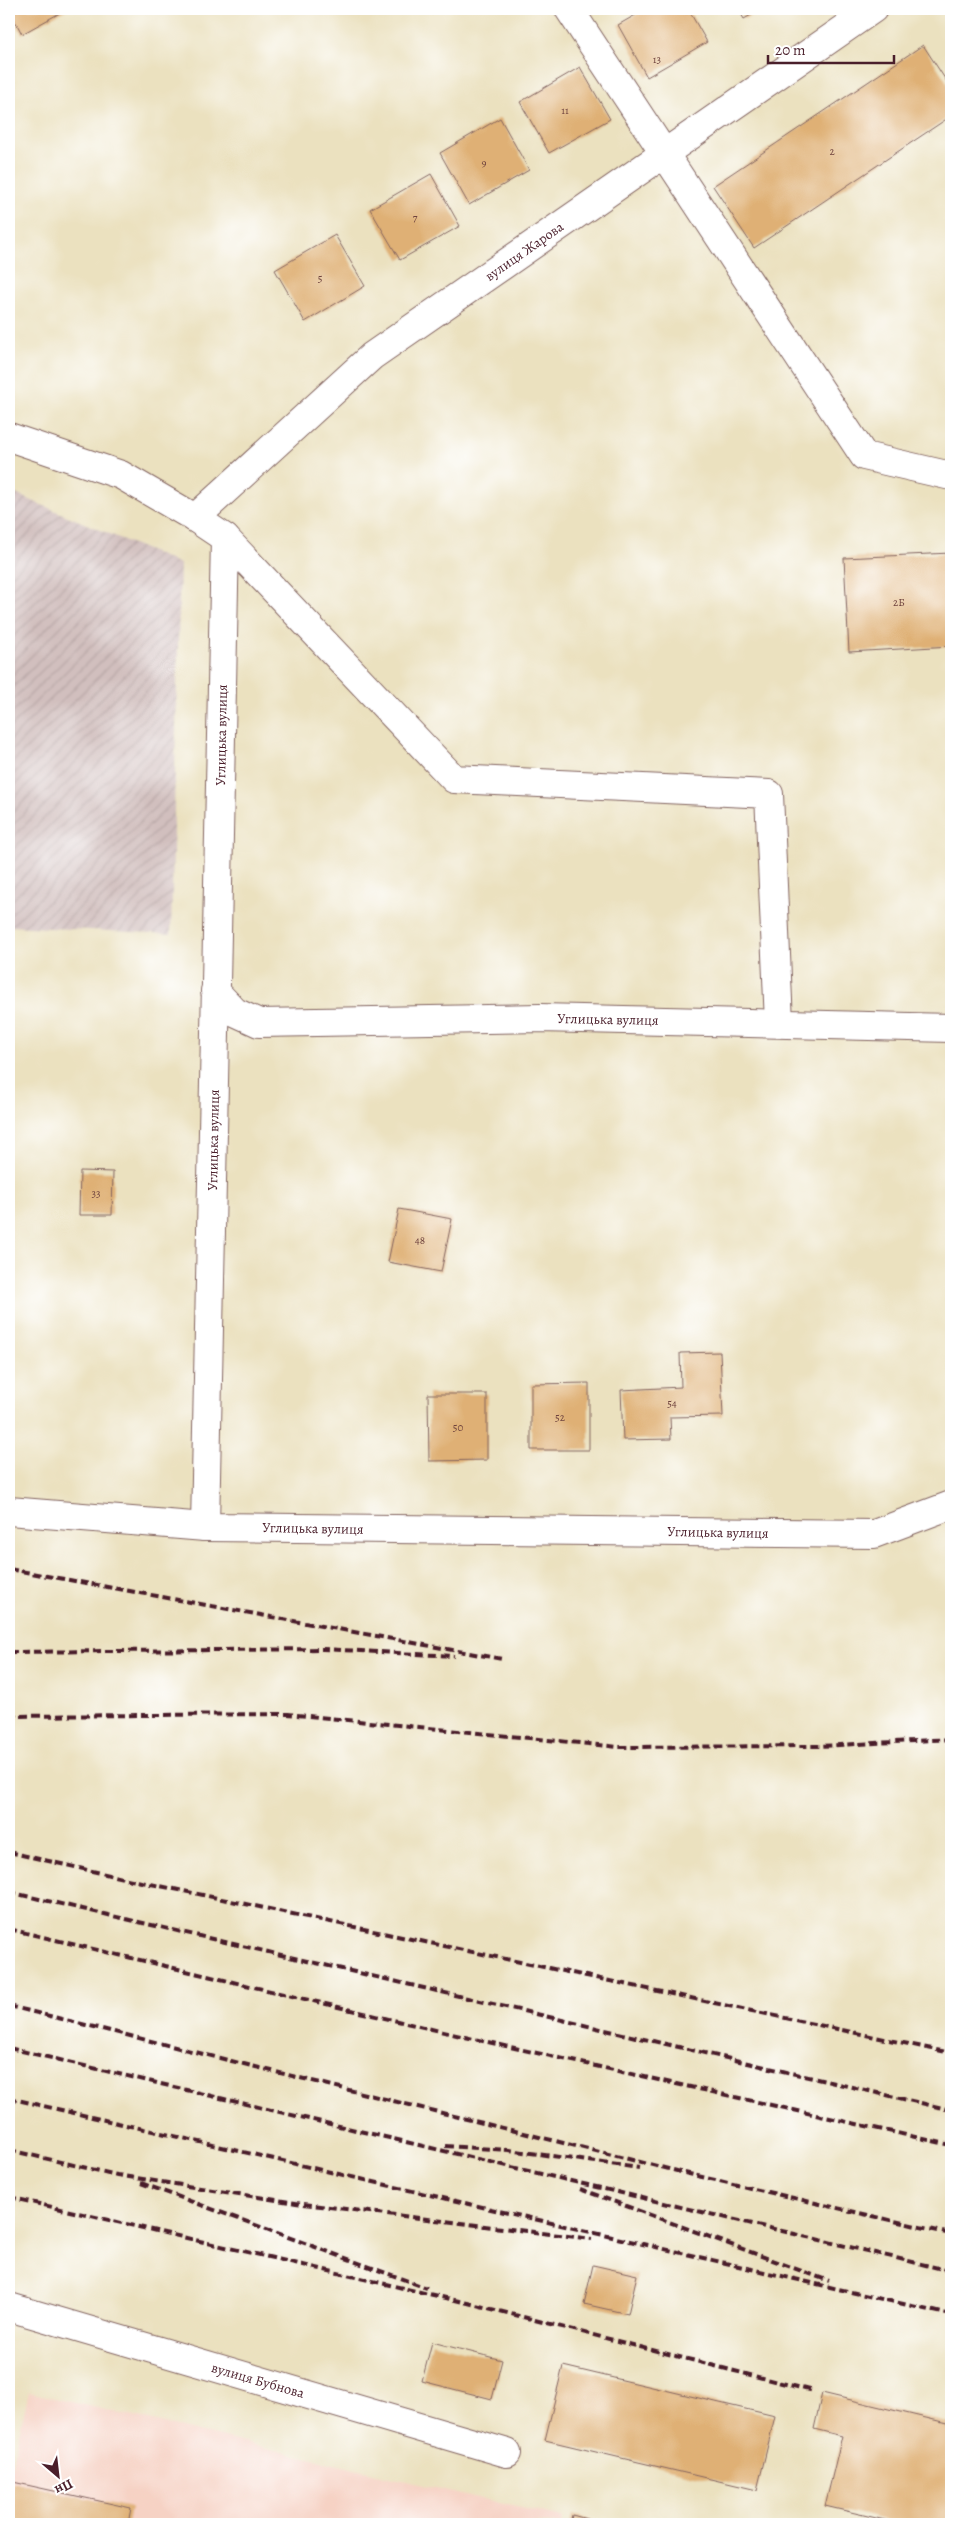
<svg xmlns="http://www.w3.org/2000/svg" width="960" height="2533" font-family="Alegreya,serif">
  <defs>
    <pattern id="industrial-furrows" width="10" height="10" patternUnits="userSpaceOnUse" patternTransform="scale(1.25)"><rect width="10" height="10" fill="#d1bfbe"/><path d="M-1 1l2-2M0 10L10 0M9 11l2-2" fill="none" stroke="#b5a4a3"/></pattern>
  </defs>
  <rect width="100%" height="100%" fill="#fff"/>
  <filter id="ink" filterUnits="userSpaceOnUse"><feTurbulence type="fractalNoise" baseFrequency=".02" numOctaves="2"/><feDisplacementMap in="SourceGraphic" scale="10" xChannelSelector="R" yChannelSelector="G"/><feConvolveMatrix kernelMatrix="1 2 1 2 8 2 1 2 1" color-interpolation-filters="sRGB"/></filter>
  <filter id="wash" filterUnits="userSpaceOnUse"><feTurbulence type="fractalNoise" baseFrequency=".0096" numOctaves="4" result="noise"/><feDisplacementMap in="SourceGraphic" scale="20" xChannelSelector="R" yChannelSelector="G"/><feGaussianBlur stdDeviation="1.12" result="paint"/><feColorMatrix in="noise" values="0 0 0 0 0 0 0 0 0 0 0 0 0 0 0 0 0 1.4 0 .05"/><feComposite in="paint" operator="in"/></filter>
  <g filter="url(#wash)">
    <rect width="100%" height="100%" fill="#ebe1bf"/>
    <polygon fill="#f6d2c4" points="29,2392 563,2518 562,2524 9,2524 9,2475"/>
    <polygon fill="url(#industrial-furrows)" points="9,491 180,564 171,934 9,926"/>
    <g id="blocks">
      <g fill="#dfb075">
        <polygon points="9,9 67,9 22,34"/>
        <polygon points="646,9 688,9 707,42 647,77 618,25"/>
        <polygon points="738,9 762,9 744,19"/>
        <polygon points="923,45 951,88 951,116 754,248 713,186"/>
        <polygon points="580,67 610,119 549,153 520,102"/>
        <polygon points="500,118 529,170 469,205 440,153"/>
        <polygon points="431,174 460,226 400,260 370,209"/>
        <polygon points="335,235 365,286 305,322 275,270"/>
        <polygon points="951,553 951,646 849,652 844,558"/>
        <polygon points="80,1171 113,1172 112,1215 79,1215"/>
        <polygon points="399,1209 452,1219 441,1272 388,1262"/>
        <polygon points="720,1352 723,1416 670,1417 671,1439 623,1440 621,1390 681,1387 680,1353"/>
        <polygon points="589,1383 589,1450 531,1450 531,1384"/>
        <polygon points="428,1394 487,1394 487,1460 429,1461"/>
        <polygon points="593,2265 637,2275 628,2314 584,2304"/>
        <polygon points="432,2342 502,2360 492,2399 422,2381"/>
        <polygon points="563,2366 775,2416 757,2490 545,2440"/>
        <polygon points="822,2393 951,2424 951,2524 902,2524 825,2506 842,2436 814,2429"/>
        <polygon points="13,2482 131,2508 128,2524 9,2524 9,2500"/>
        <polygon points="572,2515 606,2524 570,2524"/>
      </g>
    </g>
  </g>
  <g filter="url(#ink)">
    <use href="#blocks" fill-opacity="0" stroke="#82635f" stroke-width="1"/>
    <g fill="none" stroke-linecap="round" stroke-linejoin="round">
      <g stroke="#82635f" stroke-width="30">
        <g id="minor">
          <polyline points="569,9 864,456 951,476"/>
          <polyline points="9,437 121,475 195,518 225,538 454,779 769,794 779,1023"/>
          <polyline points="195,518 372,356 873,9"/>
          <polyline points="225,538 205,1527 874,1534 951,1505"/>
          <polyline points="215,991 235,1012 259,1023 540,1018 951,1028"/>
          <polyline points="9,1511 205,1527"/>
          <polyline points="9,2307 507,2453"/>
        </g>
      </g>
      <use href="#minor" stroke="#fff" stroke-width="28"/>
      <g stroke="#4a1f2b" stroke-width="4" stroke-dasharray="8 4" stroke-linecap="butt">
        <polyline points="9,1569 502,1659"/>
        <polyline points="9,1652 323,1649 454,1656"/>
        <polyline points="9,1716 288,1714 619,1747 820,1746 951,1739"/>
        <polyline points="9,1852 127,1879 951,2053"/>
        <polyline points="9,1892 951,2110"/>
        <polyline points="9,1929 465,2037 951,2145"/>
        <polyline points="9,2006 689,2174 951,2234"/>
        <polyline points="9,2048 951,2271"/>
        <polyline points="9,2098 951,2315"/>
        <polyline points="445,2146 509,2150 639,2168"/>
        <polyline points="9,2150 117,2175 296,2203 592,2239"/>
        <polyline points="141,2183 427,2288"/>
        <polyline points="580,2189 829,2281"/>
        <polyline points="9,2197 472,2304 813,2391"/>
      </g>
    </g>
  </g>
  <g text-anchor="middle" stroke-width="4" stroke-linejoin="round" paint-order="stroke">
    <g font-size="11" fill="#6f433e">
      <text x="657" y="63">13</text>
      <text x="565" y="114">11</text>
      <text x="832" y="155">2</text>
      <text x="484" y="166">9</text>
      <text x="415" y="221">7</text>
      <text x="320" y="282">5</text>
      <text x="899" y="606">2Б</text>
      <text x="96" y="1197">33</text>
      <text x="420" y="1244">48</text>
      <text x="672" y="1407">54</text>
      <text x="560" y="1421">52</text>
      <text x="458" y="1431">50</text>
    </g>
    <g font-size="14" fill="#4a1f2b" stroke="#fff">
      <text transform="translate(524 251) rotate(-35)" y="5">вулиця Жарова</text>
      <text transform="translate(221 735) rotate(-89)" y="5">Углицька вулиця</text>
      <text transform="translate(608 1019) rotate(1)" y="5">Углицька вулиця</text>
      <text transform="translate(213 1140) rotate(-89)" y="5">Углицька вулиця</text>
      <text transform="translate(313 1528) rotate(1)" y="5">Углицька вулиця</text>
      <text transform="translate(718 1532) rotate(1)" y="5">Углицька вулиця</text>
      <text transform="translate(258 2380) rotate(16)" y="5">вулиця Бубнова</text>
    </g>
  </g>
  <rect width="960" height="2533" fill="none" stroke="#fff" stroke-width="30"/>
  <g transform="translate(58 2476) rotate(152)" stroke="#ffffff" stroke-width="4" paint-order="stroke">
  <path d="M0-4L9 19L0 12L-9 19Z" fill="#4a1f2b"/>
  <text y="-8" font-size="14" font-weight="bold" text-anchor="middle" fill="#4a1f2b">Пн</text>
  </g>
  <path d="M768 55v8h126v-8" fill="none" stroke="#4a1f2b" stroke-width="2.5"/>
  <text x="775" y="55" font-size="15" fill="#4a1f2b" stroke="#ffffff" stroke-width="4" paint-order="stroke">20 m</text>
</svg>
